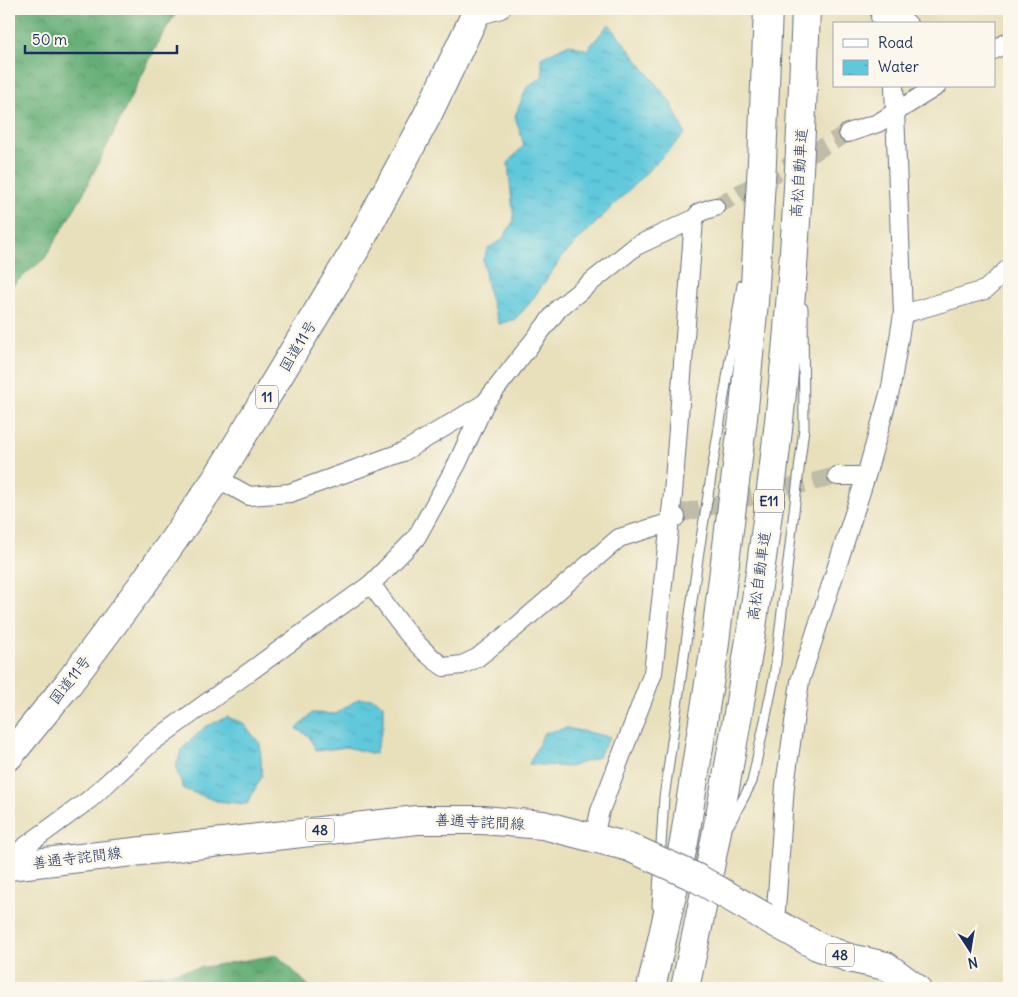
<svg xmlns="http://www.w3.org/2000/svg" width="1018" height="997" font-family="Delius,'Klee One',sans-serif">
  <defs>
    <pattern id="forest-crowns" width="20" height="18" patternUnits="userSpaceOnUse" patternTransform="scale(1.25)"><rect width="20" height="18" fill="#64ad74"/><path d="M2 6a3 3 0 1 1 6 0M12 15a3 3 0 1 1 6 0" fill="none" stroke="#528d62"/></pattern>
    <pattern id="water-ripples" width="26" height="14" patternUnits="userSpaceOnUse" patternTransform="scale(1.25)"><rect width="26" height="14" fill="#5fc8db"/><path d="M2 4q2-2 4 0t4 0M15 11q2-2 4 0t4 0" fill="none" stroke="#4ea3b5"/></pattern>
  </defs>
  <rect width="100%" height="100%" fill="#fbf7ec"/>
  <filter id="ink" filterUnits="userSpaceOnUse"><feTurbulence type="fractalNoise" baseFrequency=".02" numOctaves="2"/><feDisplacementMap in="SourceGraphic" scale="10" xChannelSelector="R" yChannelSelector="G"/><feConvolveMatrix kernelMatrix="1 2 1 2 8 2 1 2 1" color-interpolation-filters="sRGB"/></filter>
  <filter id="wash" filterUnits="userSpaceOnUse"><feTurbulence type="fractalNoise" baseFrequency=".0096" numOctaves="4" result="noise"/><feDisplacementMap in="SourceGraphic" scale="20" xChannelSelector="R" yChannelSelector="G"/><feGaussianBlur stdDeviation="1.12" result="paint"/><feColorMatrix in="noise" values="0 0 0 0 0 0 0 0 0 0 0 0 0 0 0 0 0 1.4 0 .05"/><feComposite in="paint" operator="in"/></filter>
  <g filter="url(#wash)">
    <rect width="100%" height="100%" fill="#e8e0bb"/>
    <g fill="url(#forest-crowns)" stroke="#406e69">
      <polygon points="9,9 179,9 162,35 81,198 45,258 9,288"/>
      <polygon points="277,955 311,988 78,988"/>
    </g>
    <g fill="url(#water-ripples)" stroke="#3d7c9c">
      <polygon points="609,24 671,103 685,134 562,257 530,303 515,319 499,324 489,295 483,260 488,248 502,240 514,220 508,163 524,145 515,116 527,87 543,76 541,58 569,44 587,50"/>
      <polygon points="372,698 383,705 383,726 375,754 346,747 316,751 309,736 297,729 312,713 336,714 358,699"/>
      <polygon points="227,717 243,723 260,744 262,776 247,804 217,801 184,789 176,769 181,750 205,727"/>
      <polygon points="567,728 610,737 598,757 570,767 529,764 544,733"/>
    </g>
  </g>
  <g filter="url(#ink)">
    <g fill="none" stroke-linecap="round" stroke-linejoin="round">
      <g stroke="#bfbda8" stroke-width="18" stroke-dasharray="18 9" stroke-linecap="butt">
        <polyline points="715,207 848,133"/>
        <polyline points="682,513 837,476"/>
      </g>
      <g stroke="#636d7f" stroke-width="11">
        <g id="service">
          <polyline points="729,825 752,782 774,678 804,428 803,308"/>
          <polyline points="657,906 664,798 699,551 742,285"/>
        </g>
      </g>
      <g stroke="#636d7f" stroke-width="20">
        <g id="minor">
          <polyline points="474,17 501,9"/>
          <polyline points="880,17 904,21 908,24"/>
          <polyline points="994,50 1009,41"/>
          <polyline points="848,133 878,123 937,86"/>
          <polyline points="903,314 985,290 1009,268"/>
          <polyline points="837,476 866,476"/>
          <polyline points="217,478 249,496 290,493 403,452 485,403"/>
          <path d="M371,584C392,613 414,647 444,667L462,665L477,658L515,628L619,538L668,523L676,517"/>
          <polyline points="594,837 600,811 653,673 673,494 694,219"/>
          <polyline points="13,865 23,848 90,799 151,743 371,584 416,538 457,464 485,403 559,308 636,246 694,219 700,212 715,207"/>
          <polyline points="775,923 785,785 800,681 866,476 891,387 903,314 894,86"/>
        </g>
      </g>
      <g stroke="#636d7f" stroke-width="30">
        <g id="primary">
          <polyline points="9,866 417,820 482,820 543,825 629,847"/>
          <polyline points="765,917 817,946 849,958 886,966 916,988"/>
        </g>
      </g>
      <g stroke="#636d7f" stroke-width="30">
        <polyline id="trunk" points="9,756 68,684 143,584 217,478 358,245 427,116 478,9"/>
      </g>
      <g stroke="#636d7f" stroke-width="30">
        <g id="motorway">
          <polyline points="651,988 684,842 713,658 743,418 754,302 762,162 768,9"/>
          <path d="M685,988C725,804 757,618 778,430C794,290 801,149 806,9"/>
        </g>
      </g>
      <use href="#service" stroke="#fff" stroke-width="9"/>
      <use href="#minor" stroke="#fff" stroke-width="18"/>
      <use href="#primary" stroke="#fff" stroke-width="28"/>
      <use href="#trunk" stroke="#fff" stroke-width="28"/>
      <use href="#motorway" stroke="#fff" stroke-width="28"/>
      <g stroke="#636d7f" stroke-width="30" stroke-linecap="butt">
        <polyline id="primary-bridge" points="629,847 697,878 765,917"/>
      </g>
      <use href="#primary-bridge" stroke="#fff" stroke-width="28"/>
    </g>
  </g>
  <g text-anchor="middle" stroke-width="5" stroke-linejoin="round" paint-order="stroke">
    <g fill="#fbf7ec" stroke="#5e6b89" stroke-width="1">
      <rect x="256" y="385.5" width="22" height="23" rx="4"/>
      <rect x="754" y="489.5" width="30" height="23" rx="4"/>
      <rect x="306" y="818.5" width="28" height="23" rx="4"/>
      <rect x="826" y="943.5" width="28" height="23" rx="4"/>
    </g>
    <g font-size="14" font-weight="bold" fill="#1b2f5e">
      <text x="267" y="402">11</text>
      <text x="769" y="506">E11</text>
      <text x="320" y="835">48</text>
      <text x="840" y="960">48</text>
    </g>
    <g font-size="15" fill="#1b2f5e" stroke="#fbf7ec">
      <text transform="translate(799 173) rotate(-86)" y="5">高松自動車道</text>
      <text transform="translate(298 346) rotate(-59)" y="5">国道11号</text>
      <text transform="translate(759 576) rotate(-82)" y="5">高松自動車道</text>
      <text transform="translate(70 680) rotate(-52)" y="5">国道11号</text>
      <text transform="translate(480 822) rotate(3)" y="5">善通寺詫間線</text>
      <text transform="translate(77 858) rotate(-7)" y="5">善通寺詫間線</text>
    </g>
  </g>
  <rect width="1018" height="997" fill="none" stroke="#fbf7ec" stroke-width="30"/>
  <rect x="833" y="22" width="162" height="65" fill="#fbf7ec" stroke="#a1a7b3"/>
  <rect x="843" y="39" width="25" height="8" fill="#ffffff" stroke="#a1a7b3"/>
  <text x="878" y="48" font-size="15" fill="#1b2f5e">Road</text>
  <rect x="843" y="60" width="25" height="15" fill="url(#water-ripples)" stroke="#a1a7b3"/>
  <text x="878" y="72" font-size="15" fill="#1b2f5e">Water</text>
  <g transform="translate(970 950) rotate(168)" stroke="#fbf7ec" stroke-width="4" paint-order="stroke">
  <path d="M0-4L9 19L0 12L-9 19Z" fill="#1b2f5e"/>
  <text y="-8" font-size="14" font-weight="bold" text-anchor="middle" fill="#1b2f5e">N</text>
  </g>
  <path d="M25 45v8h152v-8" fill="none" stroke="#1b2f5e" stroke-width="2.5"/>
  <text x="32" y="45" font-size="15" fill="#1b2f5e" stroke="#fbf7ec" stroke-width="4" paint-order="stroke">50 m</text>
</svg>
